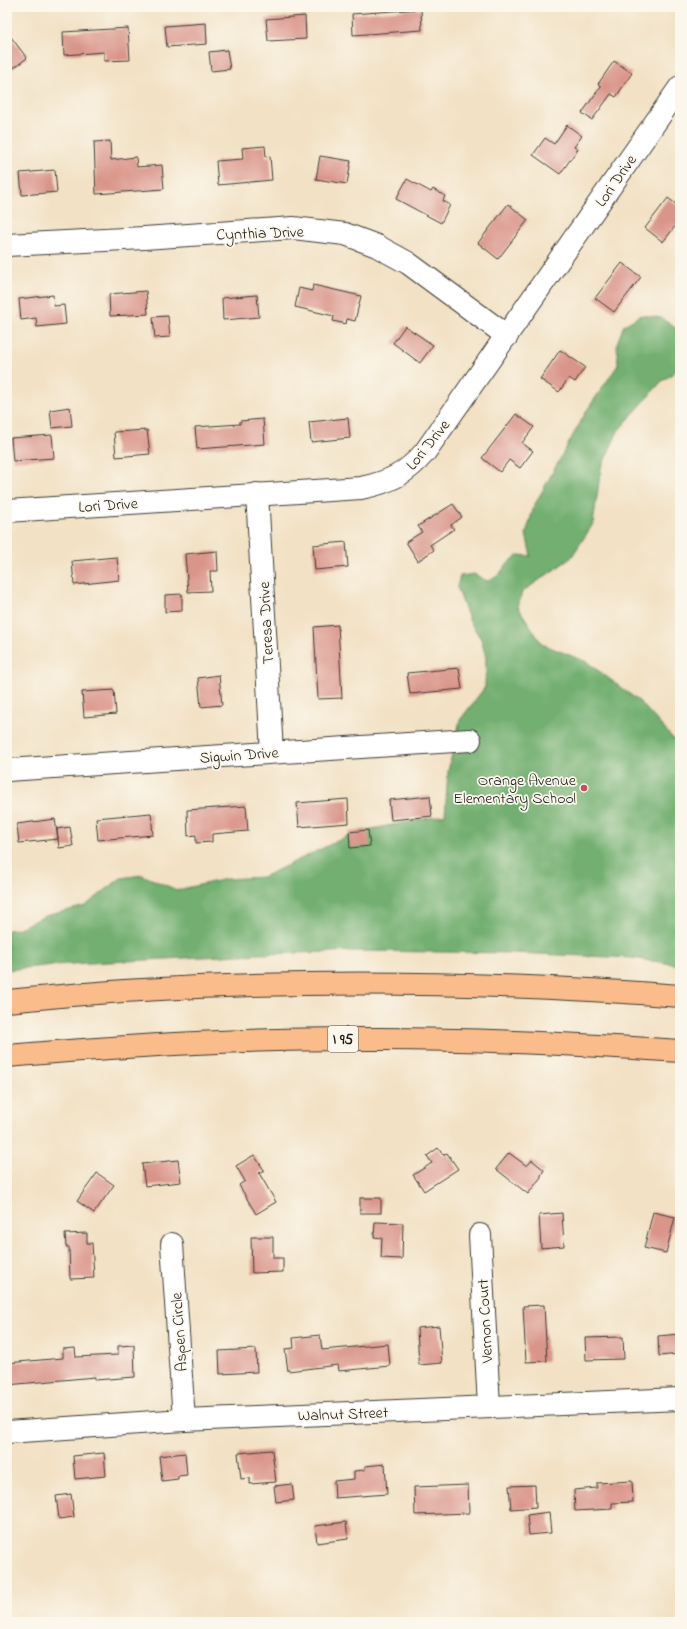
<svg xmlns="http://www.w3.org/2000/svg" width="687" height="1629" font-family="'Indie Flower',sans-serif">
  <rect width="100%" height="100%" fill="#fbf7ec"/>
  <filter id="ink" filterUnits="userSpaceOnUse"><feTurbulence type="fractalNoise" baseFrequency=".025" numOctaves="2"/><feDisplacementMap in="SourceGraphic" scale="8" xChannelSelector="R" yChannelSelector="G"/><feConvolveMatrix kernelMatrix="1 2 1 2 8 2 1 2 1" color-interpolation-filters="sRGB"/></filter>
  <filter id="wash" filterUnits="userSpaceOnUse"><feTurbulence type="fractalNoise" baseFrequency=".012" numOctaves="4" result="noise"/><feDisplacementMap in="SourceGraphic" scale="16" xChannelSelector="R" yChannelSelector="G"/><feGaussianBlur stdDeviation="0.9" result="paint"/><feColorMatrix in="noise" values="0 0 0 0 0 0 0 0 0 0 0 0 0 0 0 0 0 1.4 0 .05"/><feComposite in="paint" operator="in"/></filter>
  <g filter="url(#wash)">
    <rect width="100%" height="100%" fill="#f2e1c4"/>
    <polygon fill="#72af70" stroke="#476646" points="641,315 662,318 677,329 680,338 680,361 675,372 661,382 618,431 601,468 593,524 571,558 522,592 518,607 542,644 587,662 640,702 680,746 680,965 632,958 514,953 362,951 259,954 53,965 7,970 7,930 17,929 45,916 85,906 121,878 142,875 177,890 226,879 263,877 356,832 445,815 448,771 460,720 485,687 486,658 481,639 470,622 457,587 460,576 474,574 487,581 498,576 506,565 518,555 531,556 526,534 534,506 587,410 618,365 617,343 624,325"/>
    <g id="blocks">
      <g fill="#da958b">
        <polygon points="421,9 422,30 353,35 352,14"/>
        <polygon points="305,16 306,39 268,41 266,19"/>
        <polygon points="206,23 207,44 167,47 165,26"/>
        <polygon points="128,28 130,60 104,61 104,52 64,55 63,32"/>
        <polygon points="7,32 27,58 7,73"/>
        <polygon points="227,50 230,69 211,71 209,52"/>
        <polygon points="614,61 632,73 616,97 611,94 592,120 582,113 601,86 598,84"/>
        <polygon points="567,125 582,136 574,147 578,149 560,174 533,155 545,138 554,144"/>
        <polygon points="110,141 111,160 136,157 137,167 162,165 164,189 96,194 94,142"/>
        <polygon points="265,146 266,157 270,156 272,180 218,185 216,161 243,159 242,148"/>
        <polygon points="320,156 351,161 347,184 316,179"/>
        <polygon points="55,170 57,192 22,195 20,173"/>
        <polygon points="407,179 431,192 433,189 445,196 443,201 450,205 441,223 396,199"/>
        <polygon points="668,198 680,207 680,220 663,242 645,228"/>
        <polygon points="508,204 528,220 498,259 478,243"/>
        <polygon points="622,263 641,277 614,312 595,298"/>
        <polygon points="313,285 361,296 355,321 347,319 346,324 333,321 334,316 295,307 299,288 312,291"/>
        <polygon points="146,291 148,314 110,316 109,294"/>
        <polygon points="53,295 54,306 64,305 66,324 37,327 36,318 21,320 19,299"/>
        <polygon points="257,295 259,317 223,320 222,298"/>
        <polygon points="168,316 170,337 155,338 153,317"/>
        <polygon points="405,326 433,345 420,363 393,343"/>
        <polygon points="560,350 585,367 575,382 569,378 559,392 540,379"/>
        <polygon points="70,407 72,426 52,428 50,410"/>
        <polygon points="516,414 534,427 522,443 533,451 520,468 509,460 500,472 482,458"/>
        <polygon points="348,418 350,438 311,442 309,422"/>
        <polygon points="263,419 265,444 197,449 195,427 240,424 240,421"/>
        <polygon points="147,430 150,454 116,457 114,432"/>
        <polygon points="52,435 54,458 13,461 11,438"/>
        <polygon points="453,504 462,517 451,525 454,529 430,545 434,550 418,561 406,542 422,532 418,526"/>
        <polygon points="346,542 348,567 315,570 313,545"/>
        <polygon points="217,551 218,571 210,571 211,591 188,592 185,554"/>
        <polygon points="117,557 119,580 74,585 72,561"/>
        <polygon points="182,594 182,611 165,612 165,595"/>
        <polygon points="338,625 342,698 318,699 314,627"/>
        <polygon points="459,668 462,689 410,694 407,673"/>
        <polygon points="219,675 222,705 201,707 198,678"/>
        <polygon points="114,690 116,714 84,717 82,692"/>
        <polygon points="430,796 432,816 391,820 389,800"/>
        <polygon points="348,799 349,823 299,827 297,803"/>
        <polygon points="246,806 248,831 212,834 212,842 196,843 196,835 188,836 187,810"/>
        <polygon points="151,813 153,835 98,840 96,818"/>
        <polygon points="55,819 58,839 19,843 17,824"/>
        <polygon points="70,827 73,846 59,848 57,829"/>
        <polygon points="368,830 370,846 350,848 349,832"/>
        <polygon points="438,1148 443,1155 447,1153 458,1169 424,1191 413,1175 432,1163 427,1156"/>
        <polygon points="509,1153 527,1166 532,1160 544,1170 541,1175 541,1177 528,1194 496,1169"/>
        <polygon points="254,1155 264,1170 259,1173 276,1202 256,1214 239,1185 245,1181 236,1166"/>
        <polygon points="178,1160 181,1182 145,1186 142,1164"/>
        <polygon points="97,1173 114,1185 94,1213 77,1201"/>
        <rect x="360" y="1198" width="21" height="15"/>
        <polygon points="653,1212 675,1217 666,1253 644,1248"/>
        <polygon points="562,1213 564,1246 541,1248 539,1215"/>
        <polygon points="375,1222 403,1223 402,1259 381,1258 382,1238 374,1237"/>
        <polygon points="87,1233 87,1243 92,1243 94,1278 70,1279 69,1247 66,1247 65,1234"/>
        <polygon points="251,1237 273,1237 273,1258 283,1258 283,1272 252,1273"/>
        <polygon points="544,1305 547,1361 526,1362 523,1306"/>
        <polygon points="439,1326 442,1363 419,1365 417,1328"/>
        <polygon points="680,1334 680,1354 659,1356 658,1336"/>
        <polygon points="320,1335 322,1350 388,1344 390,1366 339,1371 338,1365 288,1371 285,1349 294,1348 293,1338"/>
        <polygon points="623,1337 624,1359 586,1360 585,1338"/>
        <polygon points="134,1345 135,1377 95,1380 95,1377 7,1385 7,1363 63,1358 63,1349 75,1348 76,1357 118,1355 118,1346"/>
        <polygon points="256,1349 257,1372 220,1374 219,1351"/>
        <polygon points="272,1450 276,1482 250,1484 250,1478 241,1479 238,1453"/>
        <polygon points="104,1453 106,1476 75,1479 73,1456"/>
        <polygon points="185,1453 187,1475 178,1476 178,1479 162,1481 159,1456"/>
        <polygon points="385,1464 387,1494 335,1498 334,1481 354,1479 354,1471 365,1470 365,1466"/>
        <polygon points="632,1481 633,1502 612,1503 612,1509 575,1511 574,1490 597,1488 597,1483"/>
        <polygon points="292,1484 294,1500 276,1502 274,1486"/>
        <polygon points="468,1485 469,1513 415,1515 414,1487"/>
        <polygon points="535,1485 536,1507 511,1509 509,1486"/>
        <polygon points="71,1494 74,1517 59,1519 56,1496"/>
        <polygon points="549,1512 551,1533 529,1535 527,1515"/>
        <polygon points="346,1522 348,1539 317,1543 315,1526"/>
      </g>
    </g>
  </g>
  <g filter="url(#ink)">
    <use href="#blocks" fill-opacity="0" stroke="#3c3a35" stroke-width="1"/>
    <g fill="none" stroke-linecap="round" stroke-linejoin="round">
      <g stroke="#3c3a35" stroke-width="24">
        <g id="minor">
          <polyline points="7,245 144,238 293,228 345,234 377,246 408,263 507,336"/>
          <polyline points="257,494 272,752"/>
          <path d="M7,511L361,488C390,482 406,474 425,452L680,87"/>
          <polyline points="7,770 470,740"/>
          <polyline points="480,1235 489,1407"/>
          <polyline points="172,1244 184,1420"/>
          <polyline points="7,1432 184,1420 680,1399"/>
        </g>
      </g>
      <g stroke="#3c3a35" stroke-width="24">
        <g id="highway">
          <path d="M7,1001C230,978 457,979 680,996"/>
          <path d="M7,1056C131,1045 255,1038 379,1039C480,1039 580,1044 680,1051"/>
        </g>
      </g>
      <use href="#minor" stroke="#fff" stroke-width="22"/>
      <use href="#highway" stroke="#f9bc8a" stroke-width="22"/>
    </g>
  </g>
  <circle fill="#d1495b" stroke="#fbf7ec" stroke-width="1.5" cx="584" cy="788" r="4"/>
  <g text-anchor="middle" stroke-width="3.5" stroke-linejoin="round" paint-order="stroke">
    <rect fill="#fbf7ec" stroke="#5f5e5a" stroke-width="1" x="328" y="1026" width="30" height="26" rx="3"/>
    <g font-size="15" font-weight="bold" fill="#1c1c1c">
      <text x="343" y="1044">I 95</text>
    </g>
    <g font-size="16" fill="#1c1c1c" stroke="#fbf7ec">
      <text transform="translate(615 180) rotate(-55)" y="6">Lori Drive</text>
      <text transform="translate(260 232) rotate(-2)" y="6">Cynthia Drive</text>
      <text transform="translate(427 444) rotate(-51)" y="6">Lori Drive</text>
      <text transform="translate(108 504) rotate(-4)" y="6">Lori Drive</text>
      <text transform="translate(265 623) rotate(-93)" y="6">Teresa Drive</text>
      <text transform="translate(239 754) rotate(-4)" y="6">Sigwin Drive</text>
      <text transform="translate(484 1321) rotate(-93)" y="6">Vernon Court</text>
      <text transform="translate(178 1332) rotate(-94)" y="6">Aspen Circle</text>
      <text transform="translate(343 1413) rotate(-2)" y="6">Walnut Street</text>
    </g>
    <g font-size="16" fill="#1c1c1c" stroke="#fbf7ec" text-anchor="end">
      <text x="576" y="785">Orange Avenue<tspan x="576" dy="18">Elementary School</tspan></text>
    </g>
  </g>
  <rect width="687" height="1629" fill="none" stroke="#fbf7ec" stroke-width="24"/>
</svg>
